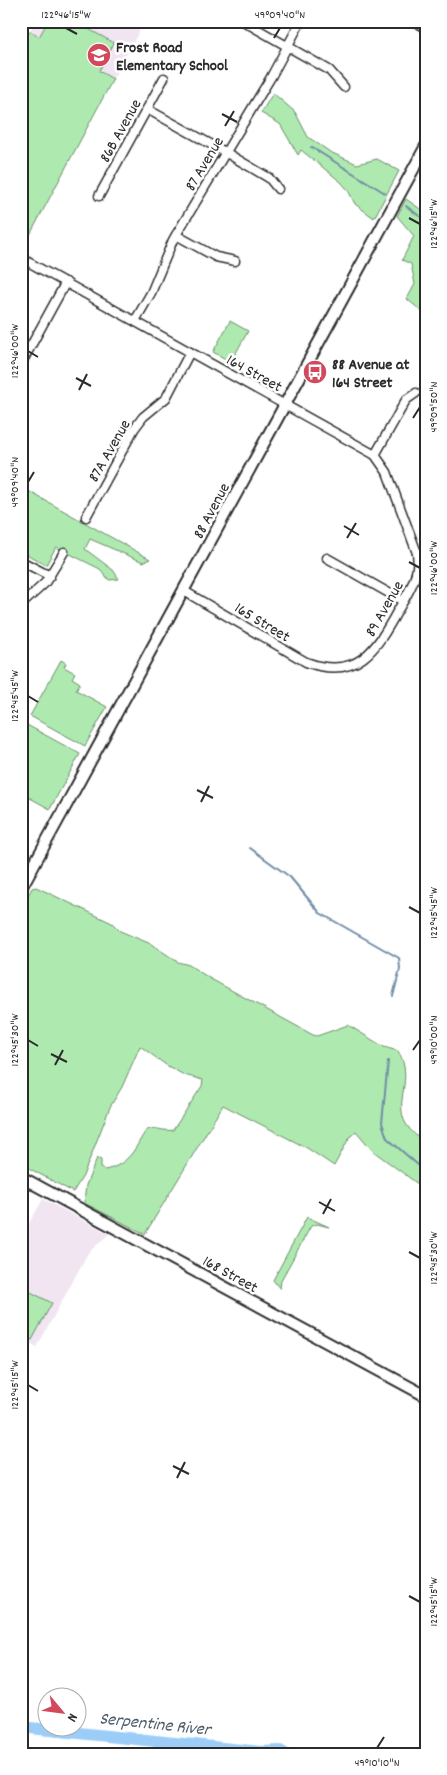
<svg xmlns="http://www.w3.org/2000/svg" width="447" height="1775" font-family="Dekko,sans-serif">
  <rect width="100%" height="100%" fill="#fff"/>
  <filter id="ink" filterUnits="userSpaceOnUse"><feTurbulence type="fractalNoise" baseFrequency=".02" numOctaves="2"/><feDisplacementMap in="SourceGraphic" scale="10" xChannelSelector="R" yChannelSelector="G"/><feConvolveMatrix kernelMatrix="1 2 1 2 8 2 1 2 1" color-interpolation-filters="sRGB"/></filter>
  <g filter="url(#ink)">
    <g fill="#f1e5f1">
      <polygon points="35,21 145,21 113,79 30,31"/>
      <polygon points="43,1199 109,1234 88,1253 37,1347 21,1338 21,1237"/>
    </g>
    <g fill="#aeeaaf" stroke="#6c8a6d">
      <polygon points="48,21 74,21 114,43 99,71 113,79 24,246 21,244 21,46 30,31 39,37"/>
      <polygon points="273,93 295,112 308,137 330,152 357,164 377,159 399,171 374,218 355,204 348,190 341,182 301,150 298,155 280,124 261,113"/>
      <polygon points="406,199 426,213 426,315 407,299 415,284 411,264 402,260 414,236 397,216"/>
      <polygon points="230,321 248,331 231,362 213,352"/>
      <polygon points="21,487 150,559 143,562 90,539 85,549 113,570 119,579 109,580 100,569 56,547 46,565 21,551"/>
      <polygon points="61,660 66,663 64,667 75,673 72,678 80,683 76,690 107,707 85,746 30,716"/>
      <polygon points="25,724 80,754 50,809 21,793 21,730"/>
      <path d="M36,887L112,923L120,931L151,944L178,962L189,965L209,978L313,1035L317,1036L348,1025L384,1047L398,1051C415,1079 393,1101 406,1124C411,1132 419,1138 426,1144V1190L373,1151L356,1131L349,1138L334,1166L307,1148L223,1105L145,1234L84,1203L86,1185L97,1158L101,1160V1168L105,1170C138,1163 139,1131 150,1129C156,1127 165,1132 173,1130L202,1086L203,1080L184,1075L166,1065L140,1046L122,1087L110,1107L83,1176L73,1192L21,1164V908L32,888Z"/>
      <polygon points="307,1217 329,1227 317,1224 311,1226 281,1280 280,1289 273,1280"/>
      <polygon points="21,1287 52,1303 32,1340 21,1335"/>
    </g>
    <g fill="none" stroke-linecap="round" stroke-linejoin="round">
      <g stroke="#6f8ca6" stroke-width="2">
        <polyline points="311,147 385,193"/>
        <polyline points="406,206 426,221"/>
        <polyline points="250,848 290,877 320,913 399,958 400,969 393,996"/>
        <polyline points="388,1061 382,1123 387,1138 426,1172"/>
        <polyline points="21,1745 32,1727"/>
      </g>
      <polyline stroke="#9ccdf8" stroke-width="12" points="21,1727 261,1752 280,1751 285,1754"/>
      <g stroke="#2b2b2b" stroke-width="11">
        <g id="minor">
          <polyline points="243,21 329,70 344,87"/>
          <polyline points="413,21 426,28"/>
          <polyline points="147,109 225,152"/>
          <polyline points="225,152 269,178 278,189"/>
          <polyline points="99,196 164,78"/>
          <polyline points="176,235 216,257 235,261"/>
          <path d="M21,258L375,455L387,472L417,553C420,575 409,592 398,610C376,650 357,681 306,662L184,591"/>
          <polyline points="135,321 151,293 173,240 271,77 301,21"/>
          <polyline points="21,364 66,282"/>
          <polyline points="375,455 406,400 416,393"/>
          <polyline points="86,517 134,429 143,417 166,398 190,352"/>
          <polyline points="327,558 403,601"/>
          <polyline points="21,561 50,576"/>
          <polyline points="21,605 45,583 64,552"/>
        </g>
      </g>
      <g stroke="#2b2b2b" stroke-width="14">
        <g id="major">
          <polyline points="21,888 426,146"/>
          <polyline points="21,1177 426,1396"/>
        </g>
      </g>
      <use href="#minor" stroke="#fff" stroke-width="8"/>
      <use href="#major" stroke="#fff" stroke-width="10"/>
    </g>
  </g>
  <path fill="none" stroke="#2b2b2b" stroke-width="2" d="M66,28L77,34M274,38L280,28M222,114L237,122M225,126L234,111M409,218L420,224M28,351L38,357M76,378L91,386M79,390L87,374M413,418L420,407M28,482L34,472M344,526L359,535M347,538L356,523M409,562L420,568M28,696L38,702M197,790L213,798M201,802L209,786M409,907L420,913M28,1040L38,1046M413,1050L420,1040M51,1054L67,1062M55,1065L63,1050M319,1202L335,1211M323,1214L331,1199M409,1252L420,1258M28,1385L38,1391M173,1466L189,1474M177,1478L185,1462M409,1596L420,1602M377,1748L384,1737"/>
  <defs>
    <g id="school-disc" transform="scale(1.25)"><circle r="9.5" fill="#d1495b" stroke="#fff"/><path d="M0-5L7-2L0 1L-7-2ZM-4 1L0 2.5L4 1V4Q0 6-4 4Z" fill="#fff"/></g>
    <g id="bus-disc" transform="scale(1.25)"><circle r="9.5" fill="#d1495b" stroke="#fff"/><path d="M-5-6H5V4H4V6H2V4H-2V6H-4V4H-5ZM-3.5-4V0h7V-4ZM-3.5 1.2v1.5H-2V1.2ZM2 1.2v1.5H3.5V1.2Z" fill="#fff"/></g>
  </defs>
  <g fill-rule="evenodd">
    <use href="#school-disc" x="99" y="55"/>
    <use href="#bus-disc" x="315" y="372"/>
  </g>
  <g text-anchor="middle" stroke-width="5" stroke-linejoin="round" paint-order="stroke">
    <g font-size="16" font-weight="bold" fill="#2b2b2b" stroke="#fff" text-anchor="start">
      <text x="116" y="52">Frost Road<tspan x="116" dy="18">Elementary School</tspan></text>
      <text x="332" y="369">88 Avenue at<tspan x="332" dy="18">164 Street</tspan></text>
    </g>
    <g font-size="16" fill="#2b2b2b" stroke="#fff">
      <text transform="translate(119 130) rotate(-61)" y="6">86B Avenue</text>
      <text transform="translate(203 163) rotate(-59)" y="6">87 Avenue</text>
      <text transform="translate(255 372) rotate(29)" y="6">164 Street</text>
      <text transform="translate(108 450) rotate(-60)" y="6">87A Avenue</text>
      <text transform="translate(210 510) rotate(-62)" y="6">88 Avenue</text>
      <text transform="translate(383 608) rotate(-60)" y="6">89 Avenue</text>
      <text transform="translate(263 621) rotate(31)" y="6">165 Street</text>
      <text transform="translate(231 1273) rotate(29)" y="6">168 Street</text>
    </g>
    <g font-size="18" font-style="italic" fill="#4d5c68" stroke="#fff">
      <text transform="translate(155 1723) rotate(6)" y="6">Serpentine River</text>
    </g>
  </g>
  <rect width="447" height="1775" fill="none" stroke="#fff" stroke-width="55"/>
  <g transform="translate(62 1712) rotate(119)"><circle r="24" fill="#ffffff" stroke="#aaaaaa"/>
  <path d="M0-4L9 19L0 12L-9 19Z" fill="#d1495b"/>
  <text y="-8" font-size="14" font-weight="bold" text-anchor="middle" fill="#2b2b2b">N</text>
  </g>
  <rect x="28" y="28" width="392" height="1720" fill="none" stroke="#2b2b2b" stroke-width="2"/>
  <g font-size="12" text-anchor="middle" fill="#2b2b2b">
    <text x="66" y="18">122°46'15"W</text>
    <text x="280" y="18">49°09'40"N</text>
    <text transform="translate(433 224) rotate(-90)" y="4">122°46'15"W</text>
    <text transform="translate(14 351) rotate(-90)" y="4">122°46'00"W</text>
    <text transform="translate(433 407) rotate(-90)" y="4">49°09'50"N</text>
    <text transform="translate(14 482) rotate(-90)" y="4">49°09'40"N</text>
    <text transform="translate(433 568) rotate(-90)" y="4">122°46'00"W</text>
    <text transform="translate(14 696) rotate(-90)" y="4">122°45'45"W</text>
    <text transform="translate(433 913) rotate(-90)" y="4">122°45'45"W</text>
    <text transform="translate(433 1040) rotate(-90)" y="4">49°10'00"N</text>
    <text transform="translate(14 1040) rotate(-90)" y="4">122°45'30"W</text>
    <text transform="translate(433 1258) rotate(-90)" y="4">122°45'30"W</text>
    <text transform="translate(14 1385) rotate(-90)" y="4">122°45'15"W</text>
    <text transform="translate(433 1602) rotate(-90)" y="4">122°45'15"W</text>
    <text x="377" y="1766">49°10'10"N</text>
  </g>
</svg>
